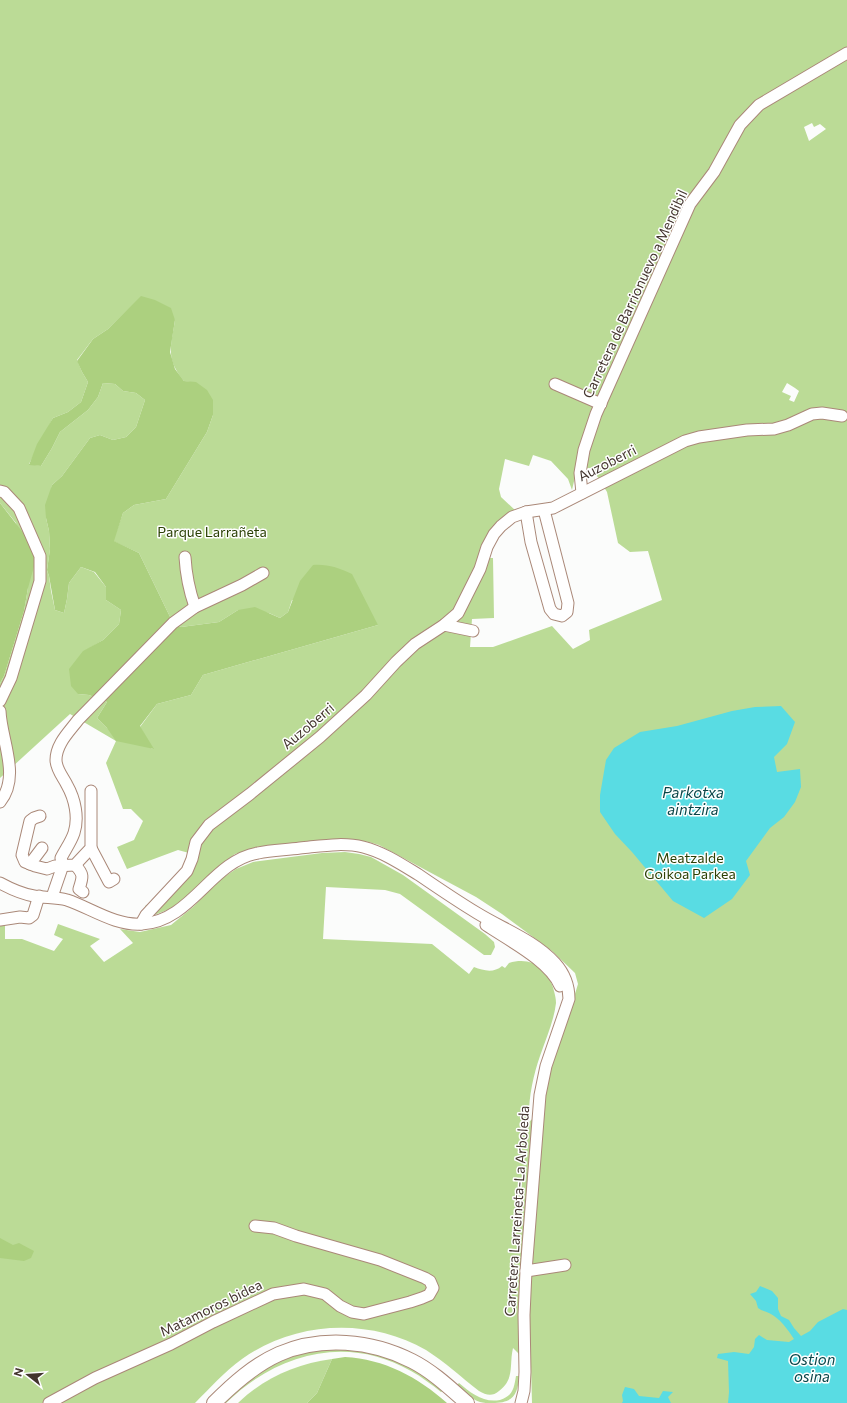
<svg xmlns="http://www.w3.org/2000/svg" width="847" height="1403" font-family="Commissioner,sans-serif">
  <rect width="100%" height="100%" fill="#fbfcfb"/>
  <g fill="#bbdb96" fill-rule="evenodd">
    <path d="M0,0H847V1403H532L531,1366L513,1348C509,1365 515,1379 499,1391C492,1397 486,1395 479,1391C461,1377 445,1362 426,1350C369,1317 295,1321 242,1359C224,1372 210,1388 195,1403H0V926L5,925V939H22L54,951L63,939L54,935L58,924L100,939L90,946L104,962L133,943L120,929L140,932L171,925L193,907L221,879L236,869L253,862L322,853L345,852L359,854L371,857L403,875L485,934L494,942L495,947L491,955H484L400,894L385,890L326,887L323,939L432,944L469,974L474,967C484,971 494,973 502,966L505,968L509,963C531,956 549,968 554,991C555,995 556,999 556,1003C554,1021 546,1038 540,1056C533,1076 528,1100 529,1122L543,1109C549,1066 566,1026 578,984L575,973L552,951L502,914L476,897L379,845L369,842L347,839L266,847L253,849L235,854L223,863L195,892L170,909L149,917L145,906L159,897L180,875L189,853L178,850L127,869L117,847L134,840L143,821L131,809H123L106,763L116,741L70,714L0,778V683L4,676L24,611L28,588L16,523L0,503ZM812,123L814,127L820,124L826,129L809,141L804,127ZM141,297L175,320C171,347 165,358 184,381L196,383L213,415L207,432L166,499L134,505L123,513L113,541L139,553L173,623L181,627L219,622L238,610L269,613L280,618L288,612L292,600L378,625L203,675L191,695L157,704L140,727L153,749L107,728L97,718L107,702L89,695L78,694L83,652L103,640L119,624L121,610L106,600V587L94,572L81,567L69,583L67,599L64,613L55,610L51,591L49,576L47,570L50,549L49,531L46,518L52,485L62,476L90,438L100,435L113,440L126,437L136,427L145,400L136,393L123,391L115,384L103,383L98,397L88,410L60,432L52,448L41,466L29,464L53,418L68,412L81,402L88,382L82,372L77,360L93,339L108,329ZM787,383L795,388L799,391L794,402L789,400L791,396L782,392ZM533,455L551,461L568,479L572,490L577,468H592L607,492L618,543L630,552L648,551L662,600L589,630L590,640L573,649L552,626L493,647H470L472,619L494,618L493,558H487L507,516L516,511L501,497L499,489L505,459L529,466Z"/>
    <path d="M334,1348L374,1353L413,1367L444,1390L441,1392C432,1385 422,1377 411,1371C347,1334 277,1353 226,1403H222C254,1370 288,1353 334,1348Z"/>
    <path d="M332,1359L317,1393L307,1403H238C264,1378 296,1364 332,1359Z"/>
    <path d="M516,1376H519C518,1395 513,1403 492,1403C488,1403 483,1403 480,1402C471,1399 463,1392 456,1386L459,1383C471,1393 483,1403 500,1400C513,1396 514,1388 516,1376Z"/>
  </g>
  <g fill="#acd07f">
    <path d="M141,296L155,300L171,308L175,320L170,352L175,369L184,381L196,382L207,390L213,400V415L207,432L166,499L134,505L123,513L114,541L139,553L173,623L181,627L219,622L238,610L255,607L280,618L288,612L300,581L313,565C328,564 339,568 352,574L378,625L203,675L191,695L157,704L140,726L154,749L116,741L107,728L97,718L107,702L89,695L78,694L71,686L69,669L83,651L103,640L119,624L121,610L106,600V587L95,572L81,567L69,583L67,599L64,613L55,610L49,576L47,570L50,549L49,531L46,518L45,505L52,485L62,476L90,438L100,435L113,440L126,437L136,427L145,400L136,393L123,391L115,384L103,383L98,397L88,410L60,432L52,448L41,466L29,465L37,444L53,418L68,412L81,402L88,382L82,372L77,361L93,339L108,329Z"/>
    <polygon points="0,503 38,552 28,588 24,611 4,676 0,683"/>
    <polygon points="0,1238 13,1245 19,1243 34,1251 31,1258 24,1261 0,1258"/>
    <path d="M345,1357C384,1359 418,1377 447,1403H307L317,1393L332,1359Z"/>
  </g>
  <g fill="#59dce3">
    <polygon points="781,706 795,722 787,744 774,757 777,772 800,769 801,787 795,802 784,817 770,828 746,861 750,875 732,899 704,918 673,901 632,852 615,834 600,812 600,795 606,760 614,748 640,732 677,726 732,711 755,707"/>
    <path d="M760,1286L772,1291L778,1298V1309L781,1316L789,1320L794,1328L801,1336L810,1331L818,1322L843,1309L847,1310V1403H728L729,1392L728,1361L717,1358L718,1354L734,1352L749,1354L754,1347L755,1339L759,1335L767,1340L789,1342L794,1339C788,1330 780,1318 769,1313C765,1311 762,1311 758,1308L756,1301L750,1294L756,1292Z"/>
    <polygon points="625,1387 634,1389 639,1396 659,1398 663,1391 673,1392 668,1397 671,1403 622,1403 623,1401 622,1395"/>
  </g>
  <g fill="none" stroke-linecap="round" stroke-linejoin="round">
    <g stroke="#aa8878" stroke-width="13">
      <g id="minor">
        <polyline points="555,384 601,404"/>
        <polyline points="0,491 4,492 19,508 40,556 40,581 11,678 0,701"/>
        <polyline points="582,493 580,473 584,450 596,414 690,204 714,172 740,125 759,105 847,53"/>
        <polyline points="526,512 531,542 550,609 554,614 562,616 567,612 568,603 544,510"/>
        <path d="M185,557C186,575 189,590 195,607"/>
        <polyline points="444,625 473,631"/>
        <path d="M0,711C1,740 21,776 0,802"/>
        <polyline points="40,816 34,818 30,821 22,855 25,862 35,866 47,869 55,866 75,865 91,848 91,791"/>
        <polyline points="91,848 109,882 114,879"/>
        <polyline points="30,864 42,848"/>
        <path d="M75,865C84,874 83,877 79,889L83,892"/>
        <path d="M0,883C11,889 22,894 34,896C45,898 56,897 67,900C91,908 115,926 142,924C192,921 211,861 258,853C272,850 286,850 300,848C321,846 343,842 363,847C383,852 401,864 419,875C438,888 457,901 477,913C503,929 534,940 555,963C564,973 569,985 569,999L546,1066L540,1095L526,1271L524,1315L525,1372L524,1391L521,1403"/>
        <path d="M52,897L63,865L61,858C65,850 71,842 74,833C79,818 75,799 67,785C63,777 56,769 56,760C56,744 69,732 78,720L173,623L195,607L242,585L263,573"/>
        <polyline points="0,920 20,917 29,918 33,915 39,896"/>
        <polyline points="141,924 146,915 187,871 192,859 196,842 209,825 250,794 320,737 366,695 396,662 415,644 444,625 458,613 480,569 487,547 494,534 501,526 512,517 526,512 553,508 685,441 699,437 747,430 774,429 788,425 812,414 822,413 842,416"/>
        <path d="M486,925C508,940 550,961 560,986"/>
        <polyline points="526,1271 565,1265"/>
        <polyline points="49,1403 95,1378 171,1344 213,1322 273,1294 304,1289 325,1294 340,1306 352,1312 364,1314 410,1302 422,1298 429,1295 433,1288 430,1281 425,1278 380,1260 296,1236 274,1228 255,1226"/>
      </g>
    </g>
    <g stroke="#aa8878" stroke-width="16">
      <path id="major" d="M214,1403C233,1384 254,1365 279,1354C321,1336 371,1340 412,1361C432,1371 450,1388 467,1403"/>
    </g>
    <use href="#minor" stroke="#fff" stroke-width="11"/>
    <use href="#major" stroke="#fff" stroke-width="14"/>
  </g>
  <g text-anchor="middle" stroke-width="3" stroke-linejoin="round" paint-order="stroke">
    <g font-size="14" fill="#43352e" stroke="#fff">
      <text transform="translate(635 294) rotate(-65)" y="5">Carretera de Barrionuevo a Mendibil</text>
      <text transform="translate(607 463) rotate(-27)" y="5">Auzoberri</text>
      <text transform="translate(308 726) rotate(-40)" y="5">Auzoberri</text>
      <text transform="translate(517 1211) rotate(-86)" y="5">Carretera Larreineta-La Arboleda</text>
      <text transform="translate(211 1308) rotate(-26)" y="5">Matamoros bidea</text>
    </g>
    <g font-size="14" fill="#2b4105" stroke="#fff">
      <text x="212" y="537">Parque Larrañeta</text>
      <text x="690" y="863">Meatzalde<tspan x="690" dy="16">Goikoa Parkea</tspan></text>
    </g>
    <g font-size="15" font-style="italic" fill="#094649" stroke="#fff">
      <text x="693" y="798">Parkotxa<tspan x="693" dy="17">aintzira</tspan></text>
      <text x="812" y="1365">Ostion<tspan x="812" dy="17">osina</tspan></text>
    </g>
  </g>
  <g transform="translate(28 1375) rotate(287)" stroke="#ffffff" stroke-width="3" paint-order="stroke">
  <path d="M0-3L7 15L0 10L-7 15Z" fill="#43352e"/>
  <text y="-6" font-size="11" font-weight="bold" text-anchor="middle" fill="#43352e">N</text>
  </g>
</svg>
